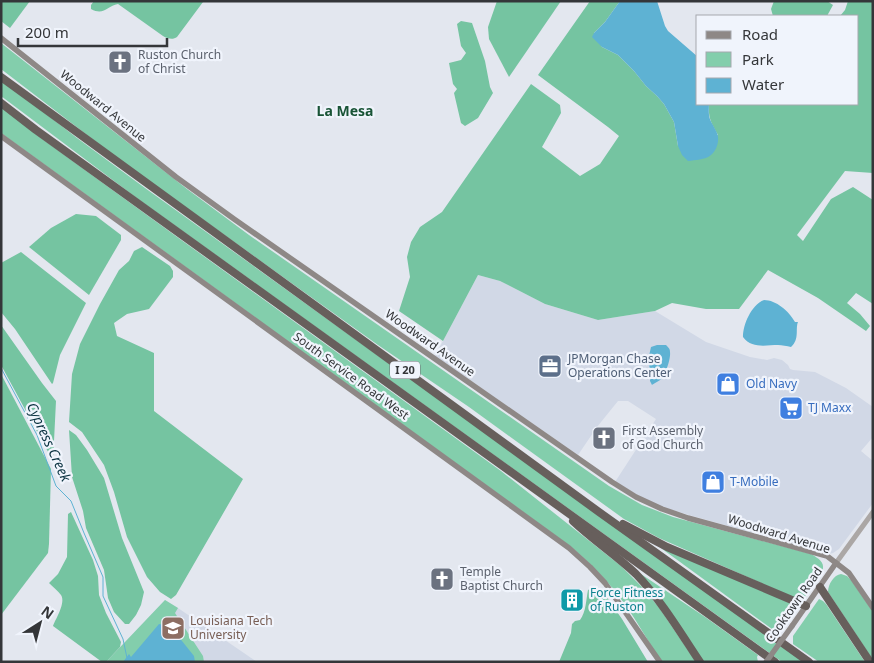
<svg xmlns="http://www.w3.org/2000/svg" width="874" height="663" font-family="'Noto Sans',sans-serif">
  <rect width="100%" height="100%" fill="#e3e7ef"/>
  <g fill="#d1d8e6">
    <polygon points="478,275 500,281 545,304 598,320 655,311 706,342 750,357 767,360 774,358 782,360 788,365 790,369 793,370 815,372 846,388 873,407 873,437 861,451 873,461 873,503 839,549 833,553 829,554 689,515 659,506 643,498 615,482 656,419 628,401 618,401 597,427 578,455 435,356"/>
    <polygon points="165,600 178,608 257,662 106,662"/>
  </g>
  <g fill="#83ceac">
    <path d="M1,43L187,189L249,235L609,486L642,505L673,517L811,554C816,557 824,561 823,568C823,573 808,596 803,598C800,599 798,598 795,598L659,538L624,519L469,407L378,345L177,201L108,151L1,69Z"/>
    <polygon points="1,79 77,138 145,188 804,662 782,662 138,199 1,96"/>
    <path d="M1,107L45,141L184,242L501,471L621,566L644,589L660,609L696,662H661C648,641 636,619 621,599C606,579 589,562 570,546L1,133Z"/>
    <polygon points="654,543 786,600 792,605 795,611 782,629 772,629"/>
    <polygon points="638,572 705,617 758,655 757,657 758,662 702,662"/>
    <path d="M841,574L847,576L851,580L873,612V660L828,592C828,584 834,575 841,574Z"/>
    <polygon points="819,599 823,601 826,604 865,662 819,662 793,644 793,636"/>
    <polygon points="165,600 178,608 175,613 203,656 204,662 106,662"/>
  </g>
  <g fill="#75c4a1">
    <polygon points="1,1 30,1 10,28 1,21"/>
    <path d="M94,1H203V2L177,37C173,40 168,39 163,36L118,4C107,6 104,16 91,9V5Z"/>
    <polygon points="497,1 561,1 509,77 489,39 488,27"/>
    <path d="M590,1H620L605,22L594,33L602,47L618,55L634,71L646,86L657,96L664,104L674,122L678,146L718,135C711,123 708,118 709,104H858V16H840L845,10L848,1H873V173L845,171L797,235L803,241L831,199L853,187L873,200V304L856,293L847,303L860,314L870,326L866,331L818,298L768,270L739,309H706L672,303L655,311L598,320L545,304L500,281L478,275L443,341L399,311L410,277L407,257L411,242L420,227L442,212L531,84L560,105L561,113L542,147L580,176L600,164L619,136L608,127L538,75Z"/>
    <polygon points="774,1 827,1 833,5 827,16 773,16 771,9"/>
    <polygon points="461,21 472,23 485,61 490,87 493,93 478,118 465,126 461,123 454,93 457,89 453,84 449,63 461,60 466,53 461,46 457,24"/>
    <polygon points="76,214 96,216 121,235 121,240 89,295 29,247 51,228"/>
    <polygon points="142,247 170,266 173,271 173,277 149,309 127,314 114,323 117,336 154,353 154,411 243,479 176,595 171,599 160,592 147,577 127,537 114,492 104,465 82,432 69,422 72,374 80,344 100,304 119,270 129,261 134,251"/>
    <polygon points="21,252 86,303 60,355 53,383 52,384 15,329 1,312 1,263"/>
    <polygon points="1,325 42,383 56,401 53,461 1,365"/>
    <polygon points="1,374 51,469 49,544 48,553 1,615"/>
    <polygon points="69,430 76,435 87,450 104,478 122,538 144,592 141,605 136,615 129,624 125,624 114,612 108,598 104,570 86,528 83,511 72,477"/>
    <path d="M71,512L93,560L98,576L99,595L106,613L121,642L120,647L106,662H102L53,626C56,618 66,603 61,595C58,591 53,587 49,583L58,574L67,557L68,514Z"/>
    <path d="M593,587L601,590L606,596L622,619L648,662H559L571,633L572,624L575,621L580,620C586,612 586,600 588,590Z"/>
  </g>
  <g fill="#5eb2d3">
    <path d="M620,1H657L665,26L668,31L698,57V104H709C708,122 711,119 717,133C720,140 717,150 711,155C705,160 695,160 688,161L682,155L678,146L674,122L664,104L657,96L646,86L634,71L618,55L602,47L592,37L594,33L605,22Z"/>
    <path d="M764,300C776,300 789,311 795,322H798C795,329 800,339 791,347C787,346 782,345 778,345C766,345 752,349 743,337C743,325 751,305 764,300Z"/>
    <path d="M657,345H666C669,348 670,349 670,352C671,359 665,376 660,380C659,381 653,384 652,385L650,381L649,356L651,347Z"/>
    <polygon points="159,624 170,626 194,656 195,662 123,662 129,654 131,657"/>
  </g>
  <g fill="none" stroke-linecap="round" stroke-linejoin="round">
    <polyline stroke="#5eb2d3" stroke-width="1" points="1,368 37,435 56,486 71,501 84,533 103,577 103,596 123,639 127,658"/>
    <polyline stroke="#aba7a5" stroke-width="5" points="836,563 873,512"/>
    <g stroke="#8e8886" stroke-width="5.5">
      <polyline points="1,38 176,177 234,219 612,482 636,497 662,509 688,518 827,556 849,573 873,608"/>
      <polyline points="1,136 569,548 590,567 605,583 660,662"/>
      <polyline points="792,626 836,563"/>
    </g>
    <g stroke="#675f5c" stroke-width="8">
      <polyline points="1,77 599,512 809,662"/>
      <polyline points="1,103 36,130 775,662"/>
      <path d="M573,521C593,540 616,555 636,574C661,600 680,632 700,662"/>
      <polyline points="623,524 667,547 806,606"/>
      <polyline points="820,587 870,662"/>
    </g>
    <polyline stroke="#8e8886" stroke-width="5.5" points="766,662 792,626"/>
  </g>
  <defs>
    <g id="church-square" transform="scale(1.25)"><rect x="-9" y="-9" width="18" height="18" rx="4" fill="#6b7280" stroke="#f0f4fc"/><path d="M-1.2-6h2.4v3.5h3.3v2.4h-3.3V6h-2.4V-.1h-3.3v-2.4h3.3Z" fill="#fff"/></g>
    <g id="office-square" transform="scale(1.25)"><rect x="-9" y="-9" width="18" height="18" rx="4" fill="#5c6f8a" stroke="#f0f4fc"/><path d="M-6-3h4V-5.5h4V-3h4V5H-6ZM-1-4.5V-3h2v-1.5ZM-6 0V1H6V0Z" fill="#fff"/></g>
    <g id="shop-square" transform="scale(1.25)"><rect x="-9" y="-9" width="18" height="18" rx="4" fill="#3f7fe0" stroke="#f0f4fc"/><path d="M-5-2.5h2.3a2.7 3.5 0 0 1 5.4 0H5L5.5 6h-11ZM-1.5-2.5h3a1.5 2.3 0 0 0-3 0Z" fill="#fff"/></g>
    <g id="supermarket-square" transform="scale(1.25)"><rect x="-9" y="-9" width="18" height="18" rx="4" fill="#3f7fe0" stroke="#f0f4fc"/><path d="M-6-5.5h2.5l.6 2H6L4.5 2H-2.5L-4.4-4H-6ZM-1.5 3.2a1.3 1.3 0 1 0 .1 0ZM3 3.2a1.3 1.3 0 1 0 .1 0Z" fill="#fff"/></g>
    <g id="building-square" transform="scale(1.25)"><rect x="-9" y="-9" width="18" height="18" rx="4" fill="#0f9aa8" stroke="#f0f4fc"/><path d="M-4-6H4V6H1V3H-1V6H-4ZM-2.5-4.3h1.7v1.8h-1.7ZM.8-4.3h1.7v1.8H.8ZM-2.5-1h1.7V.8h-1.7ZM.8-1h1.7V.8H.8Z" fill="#fff"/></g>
    <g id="university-square" transform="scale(1.25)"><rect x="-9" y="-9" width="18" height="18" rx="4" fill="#8d6e63" stroke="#f0f4fc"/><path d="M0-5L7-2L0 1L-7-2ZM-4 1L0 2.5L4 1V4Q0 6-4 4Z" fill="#fff"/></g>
  </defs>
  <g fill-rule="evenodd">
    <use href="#church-square" x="120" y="62"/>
    <use href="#office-square" x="550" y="366"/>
    <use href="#shop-square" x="728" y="384"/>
    <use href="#supermarket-square" x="791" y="408"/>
    <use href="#church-square" x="604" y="438"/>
    <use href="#shop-square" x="713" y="482"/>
    <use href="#church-square" x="442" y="579"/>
    <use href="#building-square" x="572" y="600"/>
    <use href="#university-square" x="173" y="628"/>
  </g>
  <g text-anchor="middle" stroke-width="4.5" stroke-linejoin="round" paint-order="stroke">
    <rect fill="#f0f4fc" stroke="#6c6f74" stroke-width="1" x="390" y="361.5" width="30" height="17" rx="4"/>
    <g font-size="11" font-weight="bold" fill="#343639">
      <text x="405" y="374">I 20</text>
    </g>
    <g font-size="12" fill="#5b616d" stroke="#f0f4fc" text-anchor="start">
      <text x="138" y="59">Ruston Church<tspan x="138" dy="14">of Christ</tspan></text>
      <text x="622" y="435">First Assembly<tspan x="622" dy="14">of God Church</tspan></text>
      <text x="460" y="576">Temple<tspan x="460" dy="14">Baptist Church</tspan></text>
    </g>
    <g font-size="12" fill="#343639" stroke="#f0f4fc">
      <text transform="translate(103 106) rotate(39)" y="4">Woodward Avenue</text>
      <text transform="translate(430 343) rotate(35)" y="4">Woodward Avenue</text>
      <text transform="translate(351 376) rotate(36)" y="4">South Service Road West</text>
      <text transform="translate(779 534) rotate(17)" y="4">Woodward Avenue</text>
      <text transform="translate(794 605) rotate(-55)" y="4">Cooktown Road</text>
    </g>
    <g font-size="12" fill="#4e5e75" stroke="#f0f4fc" text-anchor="start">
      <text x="568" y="363">JPMorgan Chase<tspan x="568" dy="14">Operations Center</tspan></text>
    </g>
    <g font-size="12" fill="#366cbe" stroke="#f0f4fc" text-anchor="start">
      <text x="746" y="388">Old Navy</text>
      <text x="808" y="412">TJ Maxx</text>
      <text x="730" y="486">T-Mobile</text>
    </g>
    <g font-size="12" fill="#0d838f" stroke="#f0f4fc" text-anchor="start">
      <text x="590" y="597">Force Fitness<tspan x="590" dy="14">of Ruston</tspan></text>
    </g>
    <g font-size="12" fill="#785e54" stroke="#f0f4fc" text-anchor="start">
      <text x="190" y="625">Louisiana Tech<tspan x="190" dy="14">University</tspan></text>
    </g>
    <g font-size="14" font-weight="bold" fill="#195436" stroke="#f0f4fc">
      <text x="345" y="116">La Mesa</text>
    </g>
    <g font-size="14" font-style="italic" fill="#0a3240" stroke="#f0f4fc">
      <text transform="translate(49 442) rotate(65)" y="5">Cypress Creek</text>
    </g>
  </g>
  <rect width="874" height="663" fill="none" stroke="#343639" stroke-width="5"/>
  <rect x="696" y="15" width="162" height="90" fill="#f0f4fc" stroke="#a5a8ae"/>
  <rect x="706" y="31" width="25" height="8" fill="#8e8886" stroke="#a5a8ae"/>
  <text x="742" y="40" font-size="15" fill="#343639">Road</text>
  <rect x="706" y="52" width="25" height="15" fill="#83ceac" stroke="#a5a8ae"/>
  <text x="742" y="65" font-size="15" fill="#343639">Park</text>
  <rect x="706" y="78" width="25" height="15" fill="#5eb2d3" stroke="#a5a8ae"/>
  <text x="742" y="90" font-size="15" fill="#343639">Water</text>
  <g transform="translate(40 623) rotate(36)" stroke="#f0f4fc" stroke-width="4" paint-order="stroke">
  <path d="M0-4L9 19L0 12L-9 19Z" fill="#343639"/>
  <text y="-8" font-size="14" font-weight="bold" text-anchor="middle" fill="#343639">N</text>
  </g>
  <path d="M18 38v8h149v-8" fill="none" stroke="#343639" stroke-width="2.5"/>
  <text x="25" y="38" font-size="15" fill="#343639" stroke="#f0f4fc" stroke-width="4" paint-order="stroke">200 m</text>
</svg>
